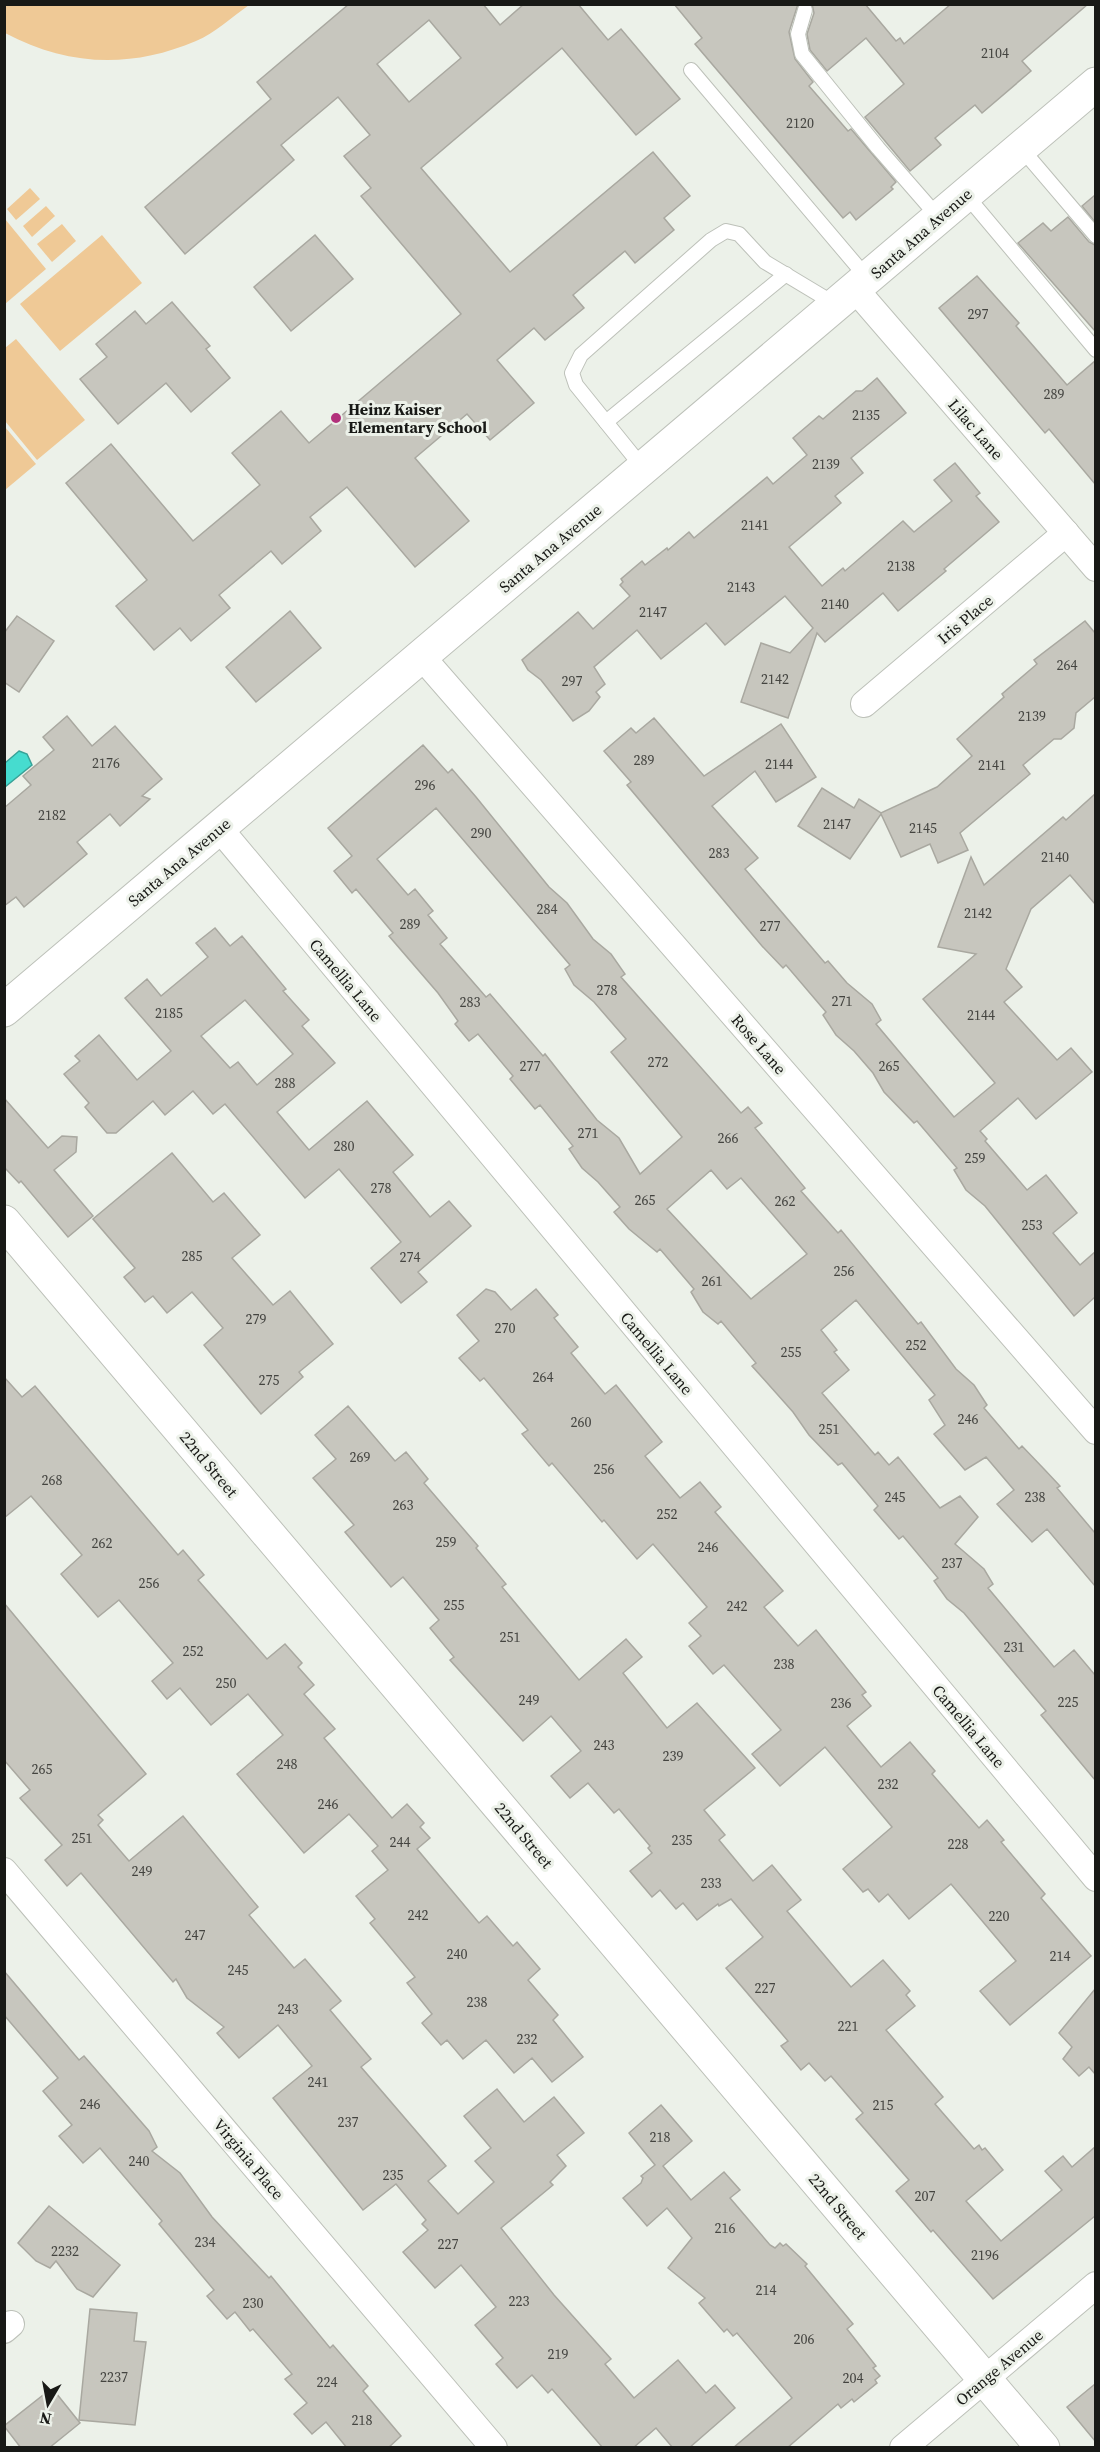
<svg xmlns="http://www.w3.org/2000/svg" width="1100" height="2452" font-family="'Source Serif 4',serif">
  <rect width="100%" height="100%" fill="#ecf1e9"/>
  <g fill="#efc996">
    <path d="M4,5L5,4L249,5C232,17 215,33 196,41C130,69 67,66 5,33Z"/>
    <polygon points="30,188 40,199 16,220 7,209"/>
    <polygon points="46,206 55,216 32,237 23,226"/>
    <polygon points="5,219 46,269 5,304 4,304"/>
    <polygon points="62,224 76,241 52,262 37,244"/>
    <polygon points="102,235 142,283 60,351 20,304"/>
    <polygon points="16,339 85,420 37,460 5,421 5,348"/>
    <polygon points="5,427 36,464 5,490 4,490"/>
  </g>
  <polygon fill="#46dccf" stroke="#38a298" stroke-width="1.5" points="19,751 27,754 32,765 5,787 5,763"/>
  <g fill="#c7c6be" stroke="#a9a8a0" stroke-width="1.5" fill-rule="evenodd">
    <path d="M349,4H483L500,25L524,4H578L608,40L621,29L680,99L636,135L562,48L421,168L510,272L653,152L690,196L664,218L674,230L635,263L625,251L573,295L584,308L545,340L534,328L497,360L534,403L490,440L467,414L415,458L469,521L415,567L347,487L310,517L321,531L282,564L271,551L219,595L230,608L191,641L180,628L154,650L116,606L147,580L66,483L111,444L193,541L260,485L232,453L281,411L309,443L461,314L361,196L371,188L344,156L370,135L338,97L281,145L294,160L185,254L145,207L271,99L257,82ZM429,20L461,58L409,102L377,64Z"/>
    <polygon points="674,4 798,4 789,32 795,59 813,82 809,86 848,131 851,129 896,182 891,187 893,189 856,220 850,212 843,218 695,44 702,38"/>
    <polygon points="812,4 865,4 896,41 900,38 904,44 951,4 1088,4 1022,61 1031,71 982,113 975,105 935,138 941,145 910,171 865,117 904,84 866,38 827,71 810,50 807,34 814,13"/>
    <polygon points="1095,195 1095,222 1082,206"/>
    <polygon points="1068,217 1089,242 1095,245 1095,331 1018,243 1043,223 1051,231"/>
    <polygon points="315,235 353,279 291,331 254,287"/>
    <polygon points="977,276 1019,323 1016,326 1067,385 1095,361 1095,484 1049,429 1045,433 939,308"/>
    <polygon points="172,302 210,346 206,349 230,378 191,412 166,383 118,424 80,379 107,357 96,344 135,311 146,324"/>
    <polygon points="877,378 906,413 851,458 863,473 835,496 841,503 789,547 822,586 843,568 845,571 903,521 914,532 952,501 934,480 955,463 980,493 976,496 999,522 944,569 946,571 898,611 883,593 825,642 817,633 788,718 741,702 761,643 790,653 813,628 785,596 725,645 706,623 661,659 637,630 594,667 605,684 596,692 600,697 589,711 573,721 541,680 528,670 522,660 578,612 593,629 630,596 620,585 623,582 621,579 642,561 645,565 667,548 668,550 689,532 694,538 767,477 773,484 807,455 793,438 819,416 823,419 856,391 862,391"/>
    <polygon points="290,611 321,648 256,702 226,667"/>
    <polygon points="17,616 54,641 19,692 4,682 4,633"/>
    <polygon points="1085,621 1095,633 1095,697 1076,713 1074,728 1061,739 1054,739 1023,765 1030,774 960,833 968,850 938,863 930,844 901,857 881,814 850,859 798,826 822,788 854,808 859,799 881,813 937,787 972,756 957,739 1004,697 1002,694 1037,664 1034,660"/>
    <polygon points="67,716 92,746 115,726 162,779 142,796 150,799 120,826 110,814 77,842 87,854 24,907 16,897 4,906 4,808 31,785 23,776 54,750 43,737"/>
    <polygon points="654,718 704,776 781,724 816,777 776,802 755,771 712,806 758,858 745,869 825,963 828,961 847,983 872,1004 881,1020 876,1024 954,1117 995,1083 923,999 976,954 938,947 971,857 984,885 1063,817 1066,820 1095,794 1095,904 1070,875 1031,909 1006,969 1022,987 1004,1002 1057,1060 1071,1048 1092,1072 1036,1119 1018,1098 980,1131 987,1139 985,1141 1027,1190 1046,1175 1077,1213 1053,1233 1080,1265 1095,1252 1095,1297 1074,1316 985,1206 966,1190 954,1170 957,1168 917,1121 914,1123 884,1092 873,1073 854,1051 836,1035 823,1015 826,1012 786,965 783,968 762,946 627,785 631,782 604,751 631,728 636,733"/>
    <path d="M423,745L448,773L452,769L476,797L549,887L567,903L593,939L611,954L625,974L621,977L741,1113L748,1107L762,1123L755,1128L805,1188L801,1191L838,1233L841,1230L918,1324L921,1322L956,1369L974,1385L987,1405L984,1408L1019,1449L1022,1446L1044,1469L1060,1486L1057,1488L1095,1533V1586L1047,1529L1032,1542L997,1504L1014,1490L986,1457L965,1470L934,1434L945,1425L929,1400L935,1395L856,1300L821,1330L837,1350L834,1352L849,1370L822,1393L875,1455L878,1452L889,1465L898,1457L940,1508L960,1496L978,1517L955,1544L984,1569L993,1584L988,1588L1054,1667L1074,1650L1095,1675V1780L1041,1715L1046,1711L964,1613L947,1599L934,1581L938,1578L903,1536L899,1539L874,1510L878,1506L842,1463L838,1465L809,1435L793,1412L752,1366L756,1363L721,1321L718,1324L703,1312L691,1292L694,1289L660,1249L657,1252L629,1229L614,1212L620,1207L598,1182L582,1168L569,1149L573,1146L540,1105L535,1109L510,1079L513,1076L478,1034L469,1041L455,1024L458,1021L438,993L389,936L393,933L356,889L352,893L334,871L352,856L328,828ZM436,808L570,965L565,969L574,985L594,1002L626,1039L611,1052L682,1137L640,1174L619,1138L597,1120L545,1054L543,1056L490,994L486,997L440,944L447,938L428,915L433,911L415,889L408,895L377,859ZM711,1170L727,1189L741,1178L807,1254L751,1299L667,1209Z"/>
    <path d="M215,928L230,946L242,936L286,989L283,991L309,1020L302,1026L335,1063L277,1112L309,1150L367,1101L413,1155L393,1172L430,1217L449,1201L471,1226L418,1272L427,1282L401,1303L371,1268L401,1242L339,1169L305,1198L225,1104L213,1114L193,1091L165,1115L153,1101L116,1133H107L85,1107L89,1103L64,1074L80,1061L75,1056L99,1035L137,1080L171,1051L125,998L147,979L161,996L208,957L196,943ZM245,1000L293,1054L257,1085L238,1062L230,1068L201,1036Z"/>
    <polygon points="4,1098 48,1148 62,1136 77,1137 76,1152 54,1170 93,1216 68,1237 21,1181 19,1183 4,1167"/>
    <polygon points="172,1153 213,1202 224,1193 260,1235 232,1258 273,1305 290,1291 333,1344 299,1372 303,1377 261,1414 204,1345 223,1328 192,1292 167,1313 153,1296 145,1302 124,1277 135,1268 93,1219"/>
    <polygon points="486,1289 495,1292 511,1310 536,1289 558,1315 554,1318 578,1347 571,1353 605,1394 616,1385 662,1442 645,1456 680,1498 700,1482 721,1507 715,1512 783,1591 764,1607 798,1646 816,1630 866,1692 862,1695 871,1706 847,1726 881,1767 910,1742 935,1771 932,1774 979,1828 987,1820 1004,1840 1001,1842 1045,1894 1041,1898 1091,1956 1010,2025 980,1991 1016,1961 951,1884 909,1919 888,1894 879,1902 868,1889 863,1892 843,1869 892,1827 825,1747 780,1786 752,1754 781,1730 724,1665 713,1674 689,1646 701,1636 689,1623 707,1607 653,1544 637,1559 604,1520 602,1522 552,1463 549,1466 522,1434 528,1430 484,1378 480,1381 459,1358 479,1341 457,1315"/>
    <polygon points="4,1377 22,1397 35,1386 178,1555 183,1550 204,1575 198,1580 267,1659 285,1644 302,1663 298,1667 314,1685 304,1694 335,1729 324,1738 392,1818 407,1804 424,1823 420,1827 430,1838 417,1849 479,1923 487,1916 513,1946 517,1942 540,1969 528,1980 558,2015 553,2020 583,2057 552,2082 532,2058 514,2073 486,2040 463,2059 447,2040 441,2045 422,2023 432,2014 407,1983 415,1977 370,1923 375,1919 356,1896 388,1870 372,1851 378,1846 349,1814 304,1853 237,1774 283,1735 248,1694 211,1725 180,1688 167,1699 152,1681 173,1663 119,1600 98,1617 61,1574 82,1555 31,1496 4,1518"/>
    <polygon points="348,1406 395,1461 406,1452 428,1479 424,1483 478,1546 476,1548 506,1584 502,1587 579,1680 626,1639 642,1657 623,1673 667,1728 697,1703 755,1768 704,1810 725,1835 719,1840 753,1881 772,1865 801,1900 787,1911 851,1987 883,1960 910,1991 906,1995 915,2006 886,2030 943,2097 935,2104 974,2149 979,2145 982,2150 985,2148 1003,2170 966,2201 1001,2241 1062,2190 1045,2171 1063,2156 1072,2167 1095,2147 1095,2216 993,2299 933,2230 931,2232 896,2191 909,2180 856,2119 863,2113 831,2076 825,2081 809,2063 801,2070 781,2046 788,2041 726,1968 763,1937 731,1899 719,1906 718,1904 697,1920 683,1903 676,1909 660,1890 652,1897 630,1871 652,1853 648,1848 650,1846 619,1809 614,1813 588,1783 570,1798 551,1776 581,1751 551,1716 523,1741 450,1660 454,1657 430,1628 439,1620 403,1577 391,1587 345,1532 354,1525 313,1478 336,1459 315,1435"/>
    <polygon points="4,1603 146,1774 98,1815 103,1820 98,1825 129,1861 183,1816 258,1907 249,1915 294,1968 305,1959 341,2001 330,2010 371,2059 361,2067 446,2166 428,2181 458,2214 494,2182 475,2161 491,2148 464,2116 497,2089 524,2122 554,2097 584,2133 557,2155 566,2166 550,2182 553,2185 501,2228 554,2295 611,2359 605,2364 634,2398 678,2360 706,2393 715,2385 735,2408 689,2448 673,2448 656,2428 633,2448 603,2448 552,2389 548,2393 532,2375 517,2388 496,2364 503,2358 475,2325 496,2307 461,2265 435,2288 403,2252 428,2230 422,2224 426,2220 396,2184 363,2210 273,2098 312,2066 278,2025 239,2058 217,2033 224,2027 187,1998 176,1979 173,1982 81,1873 67,1886 45,1860 62,1845 20,1798 30,1790 4,1760"/>
    <polygon points="4,1971 79,2060 84,2056 149,2131 157,2147 152,2151 180,2173 212,2217 269,2278 271,2276 330,2348 333,2345 368,2386 363,2391 401,2436 388,2448 347,2448 326,2422 312,2434 294,2414 307,2403 285,2379 292,2374 253,2329 250,2331 235,2312 227,2319 207,2296 214,2290 159,2224 162,2221 100,2148 83,2163 59,2136 72,2125 43,2091 58,2078 4,2015"/>
    <polygon points="1095,1989 1095,2074 1089,2067 1079,2076 1063,2059 1072,2047 1059,2033"/>
    <polygon points="661,2105 692,2141 663,2166 691,2200 724,2172 740,2190 730,2198 770,2245 775,2248 780,2243 783,2246 786,2244 807,2264 805,2266 853,2324 847,2329 876,2366 873,2368 880,2376 875,2380 877,2383 854,2402 852,2399 841,2408 838,2404 787,2448 733,2448 792,2398 737,2333 733,2336 727,2329 724,2332 699,2303 705,2298 668,2268 692,2238 667,2208 647,2226 623,2198 641,2183 643,2178 641,2176 655,2165 629,2133"/>
    <polygon points="49,2206 120,2265 93,2297 77,2289 56,2261 50,2268 36,2261 18,2243"/>
    <polygon points="90,2309 137,2313 134,2341 146,2342 135,2425 79,2420"/>
    <polygon points="1095,2384 1095,2441 1067,2407"/>
    <polygon points="52,2388 80,2423 49,2448 21,2448 4,2426"/>
  </g>
  <g fill="none" stroke-linecap="round" stroke-linejoin="round">
    <g stroke="#bdc1b9" stroke-width="16">
      <g id="service">
        <polyline points="805,10 798,34 802,54 878,148 939,218"/>
        <polyline points="691,70 868,279"/>
        <polyline points="1021,148 1096,236"/>
        <polyline points="966,195 1096,350"/>
        <polyline points="606,422 786,274"/>
        <polyline points="643,468 576,385 572,373 581,355 711,240 726,231 739,234 765,262 835,304"/>
      </g>
    </g>
    <g stroke="#bdc1b9" stroke-width="28">
      <g id="minor">
        <polyline points="855,289 1096,568"/>
        <polyline points="422,657 1096,1431"/>
        <polyline points="864,704 1066,533"/>
        <polyline points="219,828 1096,1878"/>
        <polyline points="4,1871 494,2448"/>
        <polyline points="4,2330 11,2324"/>
        <polyline points="903,2448 1096,2285"/>
      </g>
    </g>
    <g stroke="#bdc1b9" stroke-width="35">
      <g id="tertiary">
        <polyline points="4,1010 1096,84"/>
        <polyline points="4,1222 1043,2448"/>
      </g>
    </g>
    <use href="#service" stroke="#fff" stroke-width="14"/>
    <use href="#minor" stroke="#fff" stroke-width="26"/>
    <use href="#tertiary" stroke="#fff" stroke-width="33"/>
  </g>
  <circle fill="#b2317b" stroke="#ecf1e9" stroke-width="2" cx="336" cy="418" r="6"/>
  <g text-anchor="middle" stroke-width="6" stroke-linejoin="round" paint-order="stroke">
    <g font-size="14" fill="#444440">
      <text x="995" y="58">2104</text>
      <text x="800" y="128">2120</text>
      <text x="978" y="319">297</text>
      <text x="1054" y="399">289</text>
      <text x="866" y="420">2135</text>
      <text x="826" y="469">2139</text>
      <text x="755" y="530">2141</text>
      <text x="901" y="571">2138</text>
      <text x="741" y="592">2143</text>
      <text x="835" y="609">2140</text>
      <text x="653" y="617">2147</text>
      <text x="1067" y="670">264</text>
      <text x="775" y="684">2142</text>
      <text x="572" y="686">297</text>
      <text x="1032" y="721">2139</text>
      <text x="644" y="765">289</text>
      <text x="106" y="768">2176</text>
      <text x="779" y="769">2144</text>
      <text x="992" y="770">2141</text>
      <text x="425" y="790">296</text>
      <text x="52" y="820">2182</text>
      <text x="837" y="829">2147</text>
      <text x="923" y="833">2145</text>
      <text x="481" y="838">290</text>
      <text x="719" y="858">283</text>
      <text x="1055" y="862">2140</text>
      <text x="547" y="914">284</text>
      <text x="978" y="918">2142</text>
      <text x="410" y="929">289</text>
      <text x="770" y="931">277</text>
      <text x="607" y="995">278</text>
      <text x="842" y="1006">271</text>
      <text x="470" y="1007">283</text>
      <text x="169" y="1018">2185</text>
      <text x="981" y="1020">2144</text>
      <text x="658" y="1067">272</text>
      <text x="530" y="1071">277</text>
      <text x="889" y="1071">265</text>
      <text x="285" y="1088">288</text>
      <text x="588" y="1138">271</text>
      <text x="728" y="1143">266</text>
      <text x="344" y="1151">280</text>
      <text x="975" y="1163">259</text>
      <text x="381" y="1193">278</text>
      <text x="645" y="1205">265</text>
      <text x="785" y="1206">262</text>
      <text x="1032" y="1230">253</text>
      <text x="192" y="1261">285</text>
      <text x="410" y="1262">274</text>
      <text x="844" y="1276">256</text>
      <text x="712" y="1286">261</text>
      <text x="256" y="1324">279</text>
      <text x="505" y="1333">270</text>
      <text x="916" y="1350">252</text>
      <text x="791" y="1357">255</text>
      <text x="543" y="1382">264</text>
      <text x="269" y="1385">275</text>
      <text x="968" y="1424">246</text>
      <text x="581" y="1427">260</text>
      <text x="829" y="1434">251</text>
      <text x="360" y="1462">269</text>
      <text x="604" y="1474">256</text>
      <text x="52" y="1485">268</text>
      <text x="895" y="1502">245</text>
      <text x="1035" y="1502">238</text>
      <text x="403" y="1510">263</text>
      <text x="667" y="1519">252</text>
      <text x="446" y="1547">259</text>
      <text x="102" y="1548">262</text>
      <text x="708" y="1552">246</text>
      <text x="952" y="1568">237</text>
      <text x="149" y="1588">256</text>
      <text x="454" y="1610">255</text>
      <text x="737" y="1611">242</text>
      <text x="510" y="1642">251</text>
      <text x="1014" y="1652">231</text>
      <text x="193" y="1656">252</text>
      <text x="784" y="1669">238</text>
      <text x="226" y="1688">250</text>
      <text x="529" y="1705">249</text>
      <text x="1068" y="1707">225</text>
      <text x="841" y="1708">236</text>
      <text x="604" y="1750">243</text>
      <text x="673" y="1761">239</text>
      <text x="287" y="1769">248</text>
      <text x="42" y="1774">265</text>
      <text x="888" y="1789">232</text>
      <text x="328" y="1809">246</text>
      <text x="82" y="1843">251</text>
      <text x="682" y="1845">235</text>
      <text x="400" y="1847">244</text>
      <text x="958" y="1849">228</text>
      <text x="142" y="1876">249</text>
      <text x="711" y="1888">233</text>
      <text x="418" y="1920">242</text>
      <text x="999" y="1921">220</text>
      <text x="195" y="1940">247</text>
      <text x="457" y="1959">240</text>
      <text x="1060" y="1961">214</text>
      <text x="238" y="1975">245</text>
      <text x="765" y="1993">227</text>
      <text x="477" y="2007">238</text>
      <text x="288" y="2014">243</text>
      <text x="848" y="2031">221</text>
      <text x="527" y="2044">232</text>
      <text x="318" y="2087">241</text>
      <text x="90" y="2109">246</text>
      <text x="883" y="2110">215</text>
      <text x="348" y="2127">237</text>
      <text x="660" y="2142">218</text>
      <text x="139" y="2166">240</text>
      <text x="393" y="2180">235</text>
      <text x="925" y="2201">207</text>
      <text x="725" y="2233">216</text>
      <text x="205" y="2247">234</text>
      <text x="448" y="2249">227</text>
      <text x="65" y="2256">2232</text>
      <text x="985" y="2260">2196</text>
      <text x="766" y="2295">214</text>
      <text x="519" y="2306">223</text>
      <text x="253" y="2308">230</text>
      <text x="804" y="2344">206</text>
      <text x="558" y="2359">219</text>
      <text x="114" y="2382">2237</text>
      <text x="853" y="2383">204</text>
      <text x="327" y="2387">224</text>
      <text x="362" y="2425">218</text>
    </g>
    <g font-size="16" fill="#181916" stroke="#ecf1e9">
      <text transform="translate(921 233) rotate(-41)" y="6">Santa Ana Avenue</text>
      <text transform="translate(976 429) rotate(49)" y="6">Lilac Lane</text>
      <text transform="translate(550 548) rotate(-40)" y="6">Santa Ana Avenue</text>
      <text transform="translate(965 619) rotate(-40)" y="6">Iris Place</text>
      <text transform="translate(179 862) rotate(-40)" y="6">Santa Ana Avenue</text>
      <text transform="translate(346 980) rotate(50)" y="6">Camellia Lane</text>
      <text transform="translate(759 1044) rotate(49)" y="6">Rose Lane</text>
      <text transform="translate(657 1353) rotate(50)" y="6">Camellia Lane</text>
      <text transform="translate(209 1464) rotate(50)" y="6">22nd Street</text>
      <text transform="translate(969 1726) rotate(50)" y="6">Camellia Lane</text>
      <text transform="translate(524 1835) rotate(50)" y="6">22nd Street</text>
      <text transform="translate(249 2159) rotate(50)" y="6">Virginia Place</text>
      <text transform="translate(838 2206) rotate(50)" y="6">22nd Street</text>
      <text transform="translate(999 2367) rotate(-40)" y="6">Orange Avenue</text>
    </g>
    <g font-size="16" font-weight="bold" fill="#181916" stroke="#ecf1e9" text-anchor="start">
      <text x="348" y="415">Heinz Kaiser<tspan x="348" dy="18">Elementary School</tspan></text>
    </g>
  </g>
  <rect width="1100" height="2452" fill="none" stroke="#181916" stroke-width="12"/>
  <g transform="translate(48 2404) rotate(190)" stroke="#ecf1e9" stroke-width="4.5" paint-order="stroke">
  <path d="M0-4.5L10 22L0 15L-10 22Z" fill="#181916"/>
  <text y="-9" font-size="16" font-weight="bold" text-anchor="middle" fill="#181916">N</text>
  </g>
</svg>
